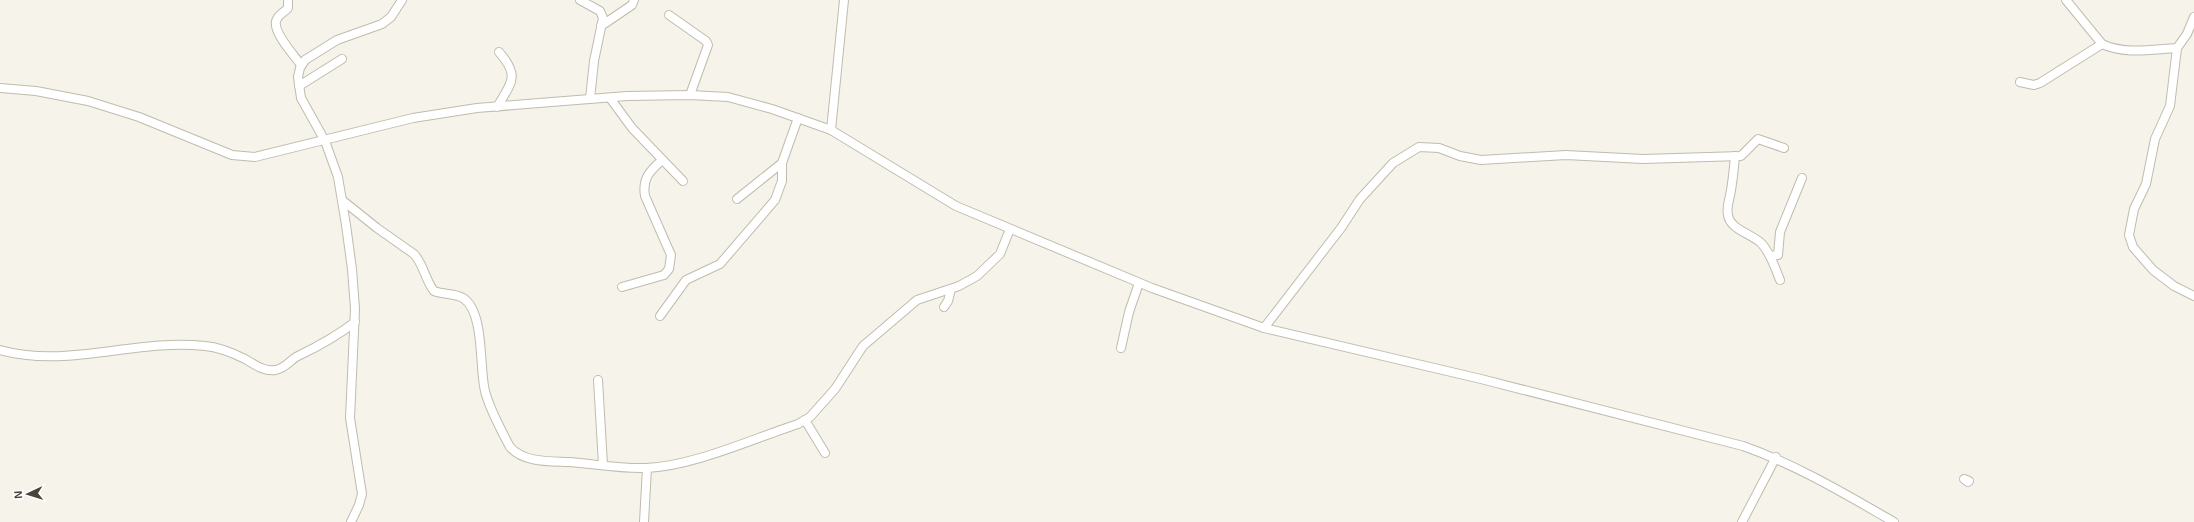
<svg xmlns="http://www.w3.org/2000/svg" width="2194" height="522" font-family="Helvetica,sans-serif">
  <rect width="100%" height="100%" fill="#f6f3eb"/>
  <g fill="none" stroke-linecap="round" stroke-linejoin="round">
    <g stroke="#c2bbad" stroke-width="10">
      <g id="minor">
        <polyline points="580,0 600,11 603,18 594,61 590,99"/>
        <path d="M2066,0L2102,44C2125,55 2153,49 2177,48"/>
        <path d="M288,1V8C285,12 279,14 277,19C270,30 295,56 301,65"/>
        <polyline points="669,15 706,41 708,45 690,95"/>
        <polyline points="2194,17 2187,34 2177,48 2170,106 2155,139 2146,184 2134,209 2129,235 2133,247 2153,270 2174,286 2194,296"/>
        <polyline points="601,26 632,5 634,0"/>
        <polyline points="2020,82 2034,85 2040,83 2102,44"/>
        <polyline points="299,86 342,59"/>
        <path d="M0,88L36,91L88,101L139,117L232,155L255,157L413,118L477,108L627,96L690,95L728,97L772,109L831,130L956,206L1152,288L1264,328L1481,379L1743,446C1797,465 1845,494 1894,522"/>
        <polyline points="610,98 632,128 683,181"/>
        <path d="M497,107C512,82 520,76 499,52"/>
        <polyline points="831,130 844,0"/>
        <path d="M1735,156C1734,167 1733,179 1731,190C1730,199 1726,206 1728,215C1730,230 1753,234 1762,244C1771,254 1775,268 1780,280"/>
        <polyline points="737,199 782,163"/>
        <path d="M342,200L377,228L414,254C424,265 425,280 434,291C444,295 455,293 463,298C485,312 479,368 485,391C489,408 502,432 510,447C524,463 550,461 570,462C595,464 621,469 646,468C694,466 752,439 798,424L810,417L835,389L863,346L917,300L959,286L977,276L1000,254L1010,229"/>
        <polyline points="1770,256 1778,255 1780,232 1802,178"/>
        <path d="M622,287L664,275L669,269L671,255L645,196C642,178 650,171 662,160"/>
        <polyline points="944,307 948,301 951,289"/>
        <polyline points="660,316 686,280 720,264 775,200 782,181 782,163 798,118"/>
        <polyline points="1264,328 1341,228 1360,199 1393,163 1419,147 1439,148 1460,156 1481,160 1566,155 1643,159 1741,156 1758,139 1784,148"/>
        <polyline points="1121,348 1129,312 1139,283"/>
        <path d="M0,350C69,369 136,338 205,346C218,347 233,353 245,359C254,364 264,372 275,370C285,369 290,360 298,356C319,346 337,336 355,322"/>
        <polyline points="598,380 603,465"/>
        <polyline points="805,420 825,453"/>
        <polyline points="1968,482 1964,479 1969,481"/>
        <polyline points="351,522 359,505 362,494 350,418 355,309 352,269 346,225 338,177 325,141 301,98 298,77 300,68 305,60 337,40 382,24 391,17 402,0"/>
        <polyline points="644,522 647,468"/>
        <polyline points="1742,522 1776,457"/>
      </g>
    </g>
    <use href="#minor" stroke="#fff" stroke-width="8"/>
  </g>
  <g transform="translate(28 494) rotate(266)" stroke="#ffffff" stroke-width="3" paint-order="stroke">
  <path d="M0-3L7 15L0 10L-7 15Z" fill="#4b4438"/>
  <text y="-6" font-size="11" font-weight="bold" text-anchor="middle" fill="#4b4438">N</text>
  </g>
</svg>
